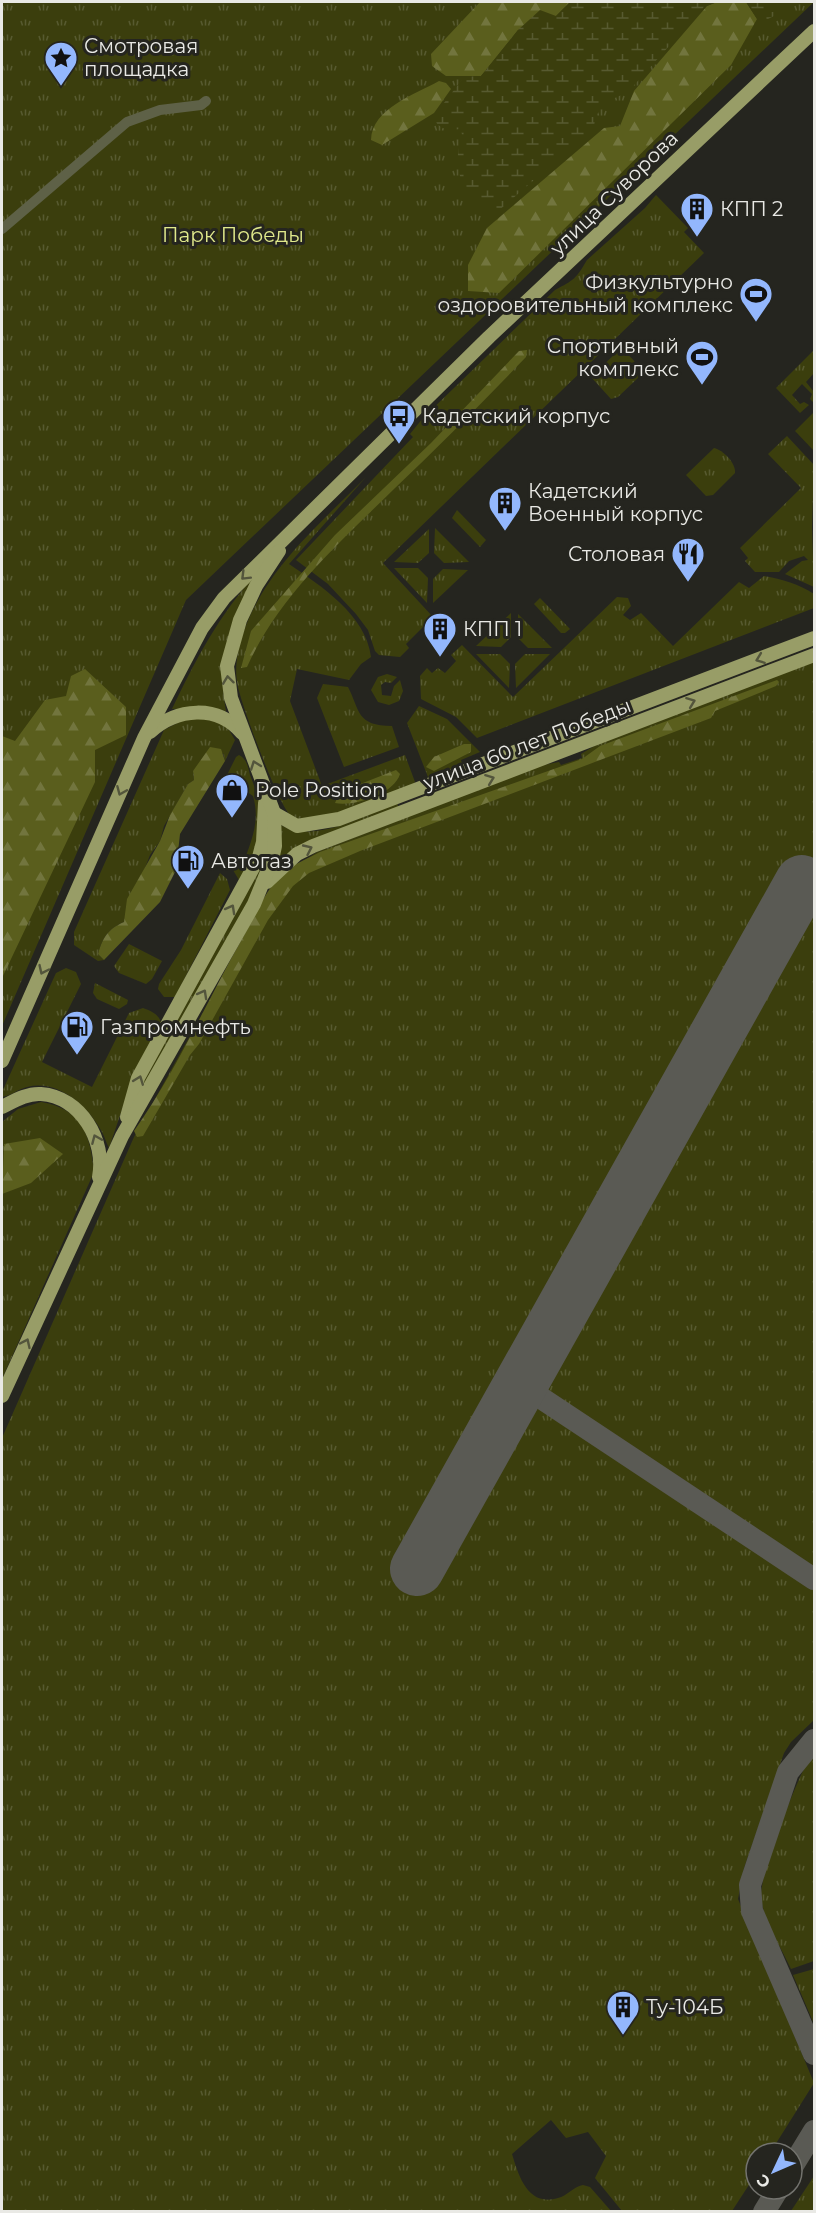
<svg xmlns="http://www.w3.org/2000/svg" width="816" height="2213" font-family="Montserrat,sans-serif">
  <defs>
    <pattern id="grass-tufts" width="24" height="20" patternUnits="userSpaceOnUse" patternTransform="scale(1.5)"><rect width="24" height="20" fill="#3b3e0d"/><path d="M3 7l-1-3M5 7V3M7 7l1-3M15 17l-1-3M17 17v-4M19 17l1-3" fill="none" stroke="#575a30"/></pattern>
    <pattern id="forest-firs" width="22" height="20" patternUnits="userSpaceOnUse" patternTransform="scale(1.5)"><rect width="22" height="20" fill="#5a5e1d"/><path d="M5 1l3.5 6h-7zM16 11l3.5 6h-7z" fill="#72753e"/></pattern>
    <pattern id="wetland-marsh" width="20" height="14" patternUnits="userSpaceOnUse" patternTransform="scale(1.5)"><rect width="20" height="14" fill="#3b3e0d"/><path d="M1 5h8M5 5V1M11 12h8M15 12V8" fill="none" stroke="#575a30"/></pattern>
  </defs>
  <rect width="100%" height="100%" fill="#25251f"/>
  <g fill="url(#grass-tufts)">
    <polygon points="2,2 814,2 186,600 2,1026"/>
    <path d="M656,195L688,228L684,232L704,253L383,563L433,617L406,644L409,648L400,657L379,655L375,651L368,630L356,614L328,584L296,560L413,437L410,434L423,418L555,290C574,280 576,279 587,260L645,208Z"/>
    <path d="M619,350C628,352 641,366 640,376L618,397L611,399L591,377Z"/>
    <polygon points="814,350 814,373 806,382 814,392 814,400 813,402 810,399 812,394 802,384 792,395 800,404 804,402 809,405 800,413 776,388"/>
    <polygon points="787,436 814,465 812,527 814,587 785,574 802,561 808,560 804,556 789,561 779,572 755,572 745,561 748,558 740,548 801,488 768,454"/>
    <path d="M714,448C723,450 736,463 735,473L713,495L706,496L686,475Z"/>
    <path d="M366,477L289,564C321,586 366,615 371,657L361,664L349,680L297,669L290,701L322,786L405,755L415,782C406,793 379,798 366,804C348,810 309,828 292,817C280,810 242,706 238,687C235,674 236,660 239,647C257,576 317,527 366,477Z"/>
    <polygon points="457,510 486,540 480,547 452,518"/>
    <polygon points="435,528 469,562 444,563 434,553"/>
    <polygon points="429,529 429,553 418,563 394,562"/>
    <polygon points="394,568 418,568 428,578 427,603"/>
    <polygon points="443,569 468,570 433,603 433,579"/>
    <path d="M259,571C234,622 215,651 226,711L207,708L172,709C196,659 220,613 259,571Z"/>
    <path d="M764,576C782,579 799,584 814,594V608L477,738L456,717L421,699L420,676L427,668L432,673L438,668L445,673L456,661L451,655L462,645L513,697L617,597L628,598L631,606L623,615L630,620L641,613L673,646L739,582L749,588Z"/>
    <polygon points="540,598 570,629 565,633 561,633 534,604"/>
    <polygon points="511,613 511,637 501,647 476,646"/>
    <polygon points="518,614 552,648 528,648 518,638"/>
    <polygon points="476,654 500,654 510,664 509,688"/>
    <polygon points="525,654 550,654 516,688 515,664"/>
    <path d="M814,661V1720L791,1742L784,1753L744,1868L738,1899L814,2083L770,2153H756V2174L732,2211H622L595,2178L606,2156L588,2132L566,2138L551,2120L512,2154C519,2177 528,2207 558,2198C567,2196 573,2187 583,2185L590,2187L611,2211L2,2212V1438L134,1137L212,996L286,873L317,852L538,766L559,762L561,765L582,758L581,754L601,742Z"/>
    <polygon points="387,674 397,677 391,683 385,682 381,685 382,695 391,696 394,686 400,680 403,691 399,701 389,705 378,702 371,690 378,677"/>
    <path d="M323,684L348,687C360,710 356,726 392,726L399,747L344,767L317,698Z"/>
    <polygon points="419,706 447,719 480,752 461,760 462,764 446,773 428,777 407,723"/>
    <path d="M209,718L226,725L235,740L225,761L223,753L193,771L194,780L188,784L164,826L160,841L150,855L124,922C108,929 103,937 98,954L104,960L98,961L74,945V932L164,730L185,719Z"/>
    <path d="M239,755C247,759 248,767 250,775C255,788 262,805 261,820C260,837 253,869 239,880L233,870L235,866L241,869C250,844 261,823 253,796L226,777L236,757Z"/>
    <path d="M397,802L399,809L278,862L279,824C314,845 363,816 397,802Z"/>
    <polygon points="265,864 262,877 142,1089 143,1077 257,874"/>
    <polygon points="220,873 227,879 230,890 175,997 164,997 158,989 159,984 181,950"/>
    <polygon points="129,944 162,961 152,979 146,984 119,973 114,966"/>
    <path d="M66,968L76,972L81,984L42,1062L92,1087L129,1013L143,1008C151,1011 159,1014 161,1023L133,1077L109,1148C106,1143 105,1137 102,1132C88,1106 58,1079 27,1087C18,1089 11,1096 2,1097V1092L56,973Z"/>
    <polygon points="95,983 128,1000 127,1004 119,1009 97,999 93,993"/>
    <path d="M41,1102C83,1109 90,1135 94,1172L2,1379V1122L18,1109Z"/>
    <path d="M814,1752V1961L791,1969C781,1947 763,1921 761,1897C759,1876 800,1768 814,1752Z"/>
    <polygon points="814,1969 814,2024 793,1975"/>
    <polygon points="814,2176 814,2211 791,2211 812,2179"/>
  </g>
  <g fill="url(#forest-firs)">
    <polygon points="480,2 570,2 556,16 518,30 481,76 446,76 432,66 431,54"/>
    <polygon points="717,2 746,2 757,19 731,65 499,293 468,291 468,265 487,228 604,128 620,126 634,91 707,6"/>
    <path d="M439,81L446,83L451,89L434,113L382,145L371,140C372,108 416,94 439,81Z"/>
    <path d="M527,350L526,357C483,402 439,446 394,489C340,542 278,597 247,667L241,668L251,631L335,535L431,443L519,351Z"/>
    <polygon points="85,669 126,707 126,735 95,750 95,782 2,978 2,736 15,741 45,700 66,696 71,676"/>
    <path d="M777,680L779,682L776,686L715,711L711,718L360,851L309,873L293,886L268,920L199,1044L190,1055L143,1136L137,1137L134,1131C177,1070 206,1003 242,939C254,918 266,888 284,872C294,864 309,858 320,852L582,759L600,746Z"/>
    <polygon points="464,744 471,744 471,752 434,771 426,767 434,757"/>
    <path d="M210,747L221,749L225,761L180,834L176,870L160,902L104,960L98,954C103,937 108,929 124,922L127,899L160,841L170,815L188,784L194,780L193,771Z"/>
    <path d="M396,770L400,774C394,794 354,807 335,803L340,792Z"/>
    <polygon points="40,1138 63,1154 31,1183 2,1194 4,1144"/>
  </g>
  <g fill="url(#wetland-marsh)">
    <path d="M570,2H717L704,7L628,92L604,103L595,118L594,128L497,212C461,199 451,169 462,134L460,129C449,131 441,130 434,120L437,112L464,77L481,76L518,30L540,10L556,16Z"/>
    <polygon points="746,2 779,2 781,5 776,15 764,21 757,19"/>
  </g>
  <polygon fill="#3b3e0d" points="814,412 814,451 795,431"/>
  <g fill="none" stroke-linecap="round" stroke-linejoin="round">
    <g stroke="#5a5a54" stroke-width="22">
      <polyline points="520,1384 814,1579"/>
      <polyline points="814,1740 788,1772 750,1885 752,1911 814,2054"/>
      <polyline points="792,2167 814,2131"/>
      <polyline points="764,2212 778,2189"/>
    </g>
    <polyline stroke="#5a5a54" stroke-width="54" points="417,1569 802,882"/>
    <polyline stroke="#5e6147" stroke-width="10" points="2,229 127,122 160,110 201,105 206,101"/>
    <g stroke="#989d67" stroke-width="14">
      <path d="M150,732C177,708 217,704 242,733"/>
      <polyline points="274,813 297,826 339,819 814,638"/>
      <polyline points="267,882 297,854 313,846 814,655"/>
      <polyline points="2,1061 144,738 202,628 224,598 489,337 814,31"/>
      <path d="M2,1107C14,1101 27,1093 41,1094C81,1097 106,1141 99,1177"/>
      <polyline points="127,1117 138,1078 259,857 263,842 265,803"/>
      <polyline points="2,1396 122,1136 254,904 272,860 275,846 274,813 231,698 227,666 240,620 256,586 279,551"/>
    </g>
  </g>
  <defs><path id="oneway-chevron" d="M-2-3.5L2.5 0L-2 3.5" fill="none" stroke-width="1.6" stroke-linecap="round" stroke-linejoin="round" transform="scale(1.5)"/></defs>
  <g stroke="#53553c">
    <use href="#oneway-chevron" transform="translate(245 576) rotate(135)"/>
    <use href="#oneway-chevron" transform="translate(760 659) rotate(159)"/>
    <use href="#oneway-chevron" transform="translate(228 680) rotate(-97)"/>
    <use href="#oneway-chevron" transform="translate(691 702) rotate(-21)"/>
    <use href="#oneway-chevron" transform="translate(255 765) rotate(-110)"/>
    <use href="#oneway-chevron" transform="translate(490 779) rotate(-21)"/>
    <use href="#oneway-chevron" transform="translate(121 791) rotate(113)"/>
    <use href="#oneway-chevron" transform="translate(308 849) rotate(-25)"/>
    <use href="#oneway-chevron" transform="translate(231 909) rotate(-61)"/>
    <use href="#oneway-chevron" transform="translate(43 970) rotate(115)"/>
    <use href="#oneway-chevron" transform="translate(203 994) rotate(-61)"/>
    <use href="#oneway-chevron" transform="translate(139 1080) rotate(-69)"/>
    <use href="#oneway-chevron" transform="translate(96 1139) rotate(-113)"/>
    <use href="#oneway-chevron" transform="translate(26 1343) rotate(-65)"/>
  </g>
  <defs>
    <g id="sight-pin" transform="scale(1.725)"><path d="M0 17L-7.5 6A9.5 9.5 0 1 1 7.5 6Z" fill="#93b7fd" stroke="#25251f"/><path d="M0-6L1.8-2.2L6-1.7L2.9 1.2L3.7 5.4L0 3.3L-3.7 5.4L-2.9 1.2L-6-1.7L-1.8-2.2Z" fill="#111"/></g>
    <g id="building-pin" transform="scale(1.725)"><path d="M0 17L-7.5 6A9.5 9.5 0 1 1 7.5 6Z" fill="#93b7fd" stroke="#25251f"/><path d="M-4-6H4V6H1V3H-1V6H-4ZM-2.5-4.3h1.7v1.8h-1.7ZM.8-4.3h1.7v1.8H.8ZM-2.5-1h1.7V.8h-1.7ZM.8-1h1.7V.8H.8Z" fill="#111"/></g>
    <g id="stadium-pin" transform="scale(1.725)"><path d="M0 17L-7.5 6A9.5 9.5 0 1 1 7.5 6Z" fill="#93b7fd" stroke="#25251f"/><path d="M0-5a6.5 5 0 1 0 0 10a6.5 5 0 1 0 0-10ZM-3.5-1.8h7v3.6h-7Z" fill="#111"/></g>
    <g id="bus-pin" transform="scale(1.725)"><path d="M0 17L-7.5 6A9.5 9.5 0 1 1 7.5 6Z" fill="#93b7fd" stroke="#25251f"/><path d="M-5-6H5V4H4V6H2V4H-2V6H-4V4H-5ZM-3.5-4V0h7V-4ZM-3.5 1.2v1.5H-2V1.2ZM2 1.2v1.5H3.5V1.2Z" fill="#111"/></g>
    <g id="restaurant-pin" transform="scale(1.725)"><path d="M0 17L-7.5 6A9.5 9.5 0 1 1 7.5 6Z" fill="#93b7fd" stroke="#25251f"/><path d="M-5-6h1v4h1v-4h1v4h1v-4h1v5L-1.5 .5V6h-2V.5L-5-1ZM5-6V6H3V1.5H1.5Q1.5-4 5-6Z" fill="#111"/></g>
    <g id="shop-pin" transform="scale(1.725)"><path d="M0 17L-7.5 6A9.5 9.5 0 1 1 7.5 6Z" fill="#93b7fd" stroke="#25251f"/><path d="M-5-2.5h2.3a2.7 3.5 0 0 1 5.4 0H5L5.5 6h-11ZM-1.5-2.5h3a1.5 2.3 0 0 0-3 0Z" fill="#111"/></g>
    <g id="fuel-pin" transform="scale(1.725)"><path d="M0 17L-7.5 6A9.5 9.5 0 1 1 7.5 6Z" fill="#93b7fd" stroke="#25251f"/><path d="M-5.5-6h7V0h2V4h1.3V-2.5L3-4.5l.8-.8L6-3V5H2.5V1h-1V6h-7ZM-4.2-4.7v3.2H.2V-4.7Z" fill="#111"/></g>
  </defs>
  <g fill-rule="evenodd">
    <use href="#sight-pin" x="61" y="58"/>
    <use href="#building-pin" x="697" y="209"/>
    <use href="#stadium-pin" x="756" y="294"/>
    <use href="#stadium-pin" x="702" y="357"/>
    <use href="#bus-pin" x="399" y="416"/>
    <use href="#building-pin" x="505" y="503"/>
    <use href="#restaurant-pin" x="688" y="554"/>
    <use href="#building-pin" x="440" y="629"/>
    <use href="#shop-pin" x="232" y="790"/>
    <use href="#fuel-pin" x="188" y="861"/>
    <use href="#fuel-pin" x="77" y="1027"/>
    <use href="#building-pin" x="623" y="2007"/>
  </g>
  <g text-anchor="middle" stroke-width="6" stroke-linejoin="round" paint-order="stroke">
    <g font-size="20" fill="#e9e9e5" stroke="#25251f" text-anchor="start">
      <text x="84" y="53">Смотровая<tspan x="84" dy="23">площадка</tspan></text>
      <text x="720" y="216">КПП 2</text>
      <text x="733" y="289" text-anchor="end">Физкультурно<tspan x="733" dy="23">оздоровительный комплекс</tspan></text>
      <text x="679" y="353" text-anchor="end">Спортивный<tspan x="679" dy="23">комплекс</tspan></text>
      <text x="422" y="423">Кадетский корпус</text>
      <text x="528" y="498">Кадетский<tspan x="528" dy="23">Военный корпус</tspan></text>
      <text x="665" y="561" text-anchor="end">Столовая</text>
      <text x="463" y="636">КПП 1</text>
      <text x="255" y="797">Pole Position</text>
      <text x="211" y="868">Автогаз</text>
      <text x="100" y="1034">Газпромнефть</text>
      <text x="646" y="2014">Ту-104Б</text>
    </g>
    <g font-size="20" fill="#e9e9e5" stroke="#25251f">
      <text transform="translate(614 193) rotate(-44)" y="7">улица Суворова</text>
      <text transform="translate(527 744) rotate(-21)" y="7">улица 60 лет Победы</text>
    </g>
    <g font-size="20" fill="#e0e98b" stroke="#25251f">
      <text x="233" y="242">Парк Победы</text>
    </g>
  </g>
  <rect width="816" height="2213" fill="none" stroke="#e9e9e5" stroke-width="6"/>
  <g transform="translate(774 2171) rotate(226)"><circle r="28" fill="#25251f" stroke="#73736e" stroke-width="1.5"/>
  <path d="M0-4.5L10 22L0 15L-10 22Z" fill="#93b7fd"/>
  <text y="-9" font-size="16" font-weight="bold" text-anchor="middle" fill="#e9e9e5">С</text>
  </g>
</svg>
